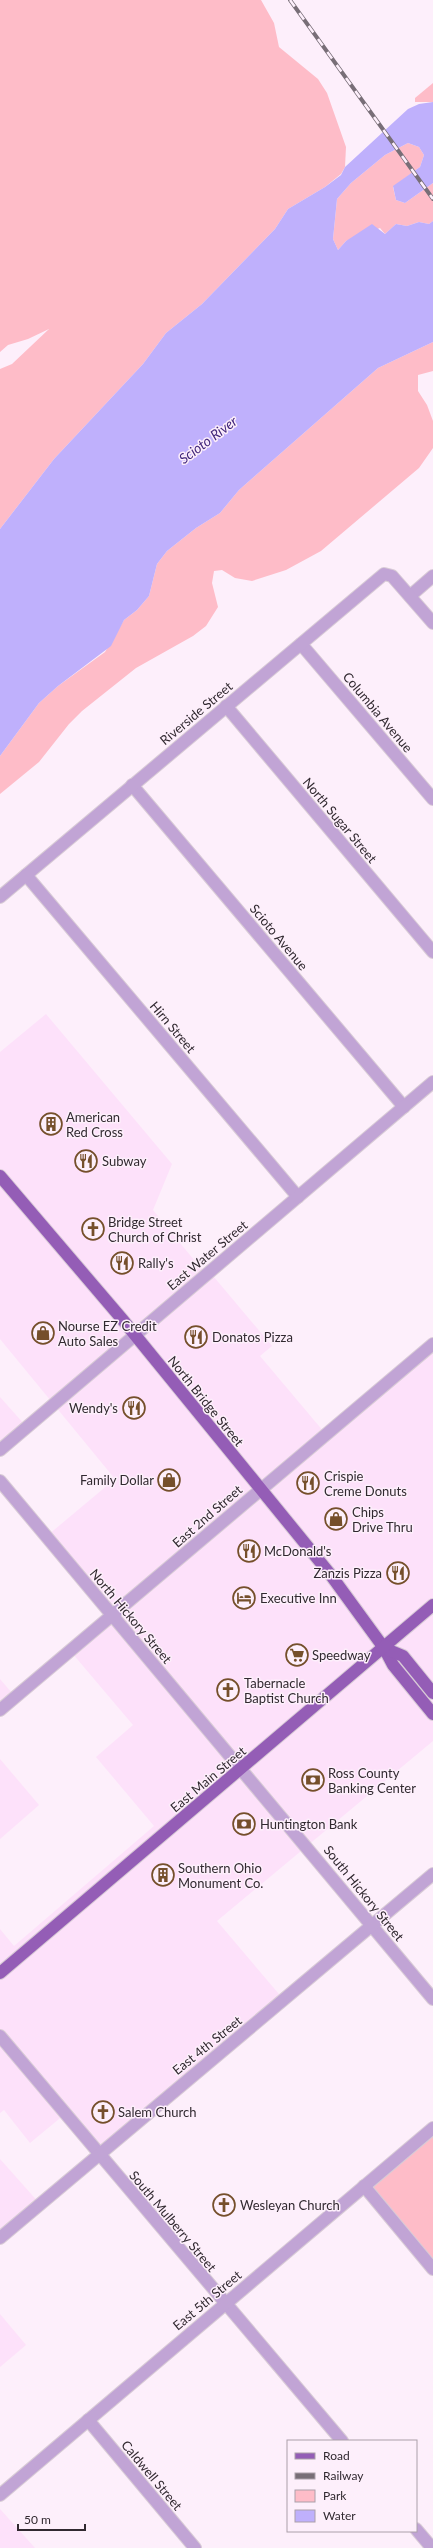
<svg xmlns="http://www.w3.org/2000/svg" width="433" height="2548" font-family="Lato,sans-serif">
  <rect width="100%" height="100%" fill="#fdeffb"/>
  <g fill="#fde1fa">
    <polygon points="46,1014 172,1164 153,1210 199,1266 214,1277 272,1346 260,1356 324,1432 433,1341 433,1741 217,1921 284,2000 99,2154 65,2114 30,2143 4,2110 0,2113 0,1929 14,1946 154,1826 96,1757 133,1725 72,1653 116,1616 48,1535 115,1479 0,1339 0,1052"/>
    <polygon points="0,1397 24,1424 0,1444"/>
    <polygon points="0,1679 18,1700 0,1715"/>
    <polygon points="0,1759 39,1805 0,1839"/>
    <polygon points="0,2159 40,2204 0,2238"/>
    <polygon points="0,2314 26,2345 0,2367"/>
    <polygon points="0,2509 35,2548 0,2548"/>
  </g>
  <g fill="#febcc8">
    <polygon points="0,0 261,0 274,23 279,47 318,79 327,93 346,147 345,167 341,174 325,187 288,209 275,229 202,304 166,333 143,364 54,459 0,529 0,369 12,364 49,329 28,339 8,345 0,352"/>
    <polygon points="433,83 433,102 415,102 415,98"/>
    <polygon points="408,143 419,147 424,155 420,167 393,187 396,200 405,203 433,183 433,221 429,224 419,222 407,226 396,224 385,234 380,228 346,241 338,250 333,239 337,199 351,183 385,155"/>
    <polygon points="433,342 433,371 418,375 418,391 427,405 433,421 433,448 419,468 321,551 286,570 252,581 235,578 222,570 214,571 212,583 218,607 206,626 193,636 136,668 82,711 69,724 39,762 0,794 0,756 39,703 58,686 105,652 124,620 137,610 149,596 157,564 167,551 196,528 220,513 239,490 378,368"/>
    <polygon points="433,2135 433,2260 372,2187"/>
  </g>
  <polygon fill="#bfb0fc" points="433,102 433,183 405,203 396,200 393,186 420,167 424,155 419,147 408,143 385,155 351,183 337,199 333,239 338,250 346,241 372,224 385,234 396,224 407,226 419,222 429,224 433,221 433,342 378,368 239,490 220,513 196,528 167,551 157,564 149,596 137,610 124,620 111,646 58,686 39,703 0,756 0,529 54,459 143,364 166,333 202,304 275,229 288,209 325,187 341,175 345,167 408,109 419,104"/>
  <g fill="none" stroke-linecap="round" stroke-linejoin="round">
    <g stroke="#d8cbd6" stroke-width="14">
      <g id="minor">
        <polyline points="410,596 433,576"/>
        <polyline points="301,644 433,799"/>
        <polyline points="226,706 433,952"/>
        <polyline points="132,785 404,1107"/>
        <polyline points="26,875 298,1197"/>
        <polyline points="0,897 384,574 392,576 433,623"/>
        <polyline points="0,1450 433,1082"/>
        <polyline points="0,1481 433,1999"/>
        <polyline points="0,1710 433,1344"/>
        <polyline points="0,2036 342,2441"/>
        <polyline points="364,2186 433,2269"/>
        <polyline points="0,2238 433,1874"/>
        <polyline points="88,2420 195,2548"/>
        <polyline points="0,2495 433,2128"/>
        <polyline points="416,2529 432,2548"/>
      </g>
    </g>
    <g stroke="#d8cbd6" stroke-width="14">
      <g id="major">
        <polyline points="0,1176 122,1319 330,1574 384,1648 393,1665 433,1714"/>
        <polyline points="384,1648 403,1656 433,1693"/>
        <polyline points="0,1973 433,1605"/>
      </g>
    </g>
    <use href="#minor" stroke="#c1a4d5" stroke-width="12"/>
    <use href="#major" stroke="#945db6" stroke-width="12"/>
    <g stroke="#786e77" stroke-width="4">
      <polyline id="rail" points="290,0 433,199"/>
    </g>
    <use href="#rail" stroke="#fdeffb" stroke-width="2.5" stroke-dasharray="8" stroke-linecap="butt"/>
  </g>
  <defs>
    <g id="building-ring" transform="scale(1.15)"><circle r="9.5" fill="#fdeffb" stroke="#754f2b" stroke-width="1.5"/><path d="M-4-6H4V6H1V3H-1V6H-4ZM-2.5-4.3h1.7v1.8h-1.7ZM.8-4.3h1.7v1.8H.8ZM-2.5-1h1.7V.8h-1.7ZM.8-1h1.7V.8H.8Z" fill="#754f2b"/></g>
    <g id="restaurant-ring" transform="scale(1.15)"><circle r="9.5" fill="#fdeffb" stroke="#754f2b" stroke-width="1.5"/><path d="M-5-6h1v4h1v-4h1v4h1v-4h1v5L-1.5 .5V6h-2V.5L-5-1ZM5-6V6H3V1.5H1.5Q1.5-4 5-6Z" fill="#754f2b"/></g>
    <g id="church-ring" transform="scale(1.15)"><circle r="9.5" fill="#fdeffb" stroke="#754f2b" stroke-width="1.5"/><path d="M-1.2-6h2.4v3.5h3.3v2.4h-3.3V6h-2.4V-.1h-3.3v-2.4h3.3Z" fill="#754f2b"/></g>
    <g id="shop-ring" transform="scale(1.15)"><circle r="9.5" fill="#fdeffb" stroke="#754f2b" stroke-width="1.5"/><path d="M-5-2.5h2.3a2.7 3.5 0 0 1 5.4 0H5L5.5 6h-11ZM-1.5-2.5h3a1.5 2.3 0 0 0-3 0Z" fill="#754f2b"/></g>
    <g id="hotel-ring" transform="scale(1.15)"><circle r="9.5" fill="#fdeffb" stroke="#754f2b" stroke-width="1.5"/><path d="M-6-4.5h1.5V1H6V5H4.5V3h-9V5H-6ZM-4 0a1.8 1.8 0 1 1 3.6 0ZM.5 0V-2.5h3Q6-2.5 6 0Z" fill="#754f2b"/></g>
    <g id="supermarket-ring" transform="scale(1.15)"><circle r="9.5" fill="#fdeffb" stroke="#754f2b" stroke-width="1.5"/><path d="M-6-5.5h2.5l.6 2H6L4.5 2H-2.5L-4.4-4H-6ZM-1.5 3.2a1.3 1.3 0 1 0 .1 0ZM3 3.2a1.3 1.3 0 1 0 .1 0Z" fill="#754f2b"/></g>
    <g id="bank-ring" transform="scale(1.15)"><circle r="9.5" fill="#fdeffb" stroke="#754f2b" stroke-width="1.5"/><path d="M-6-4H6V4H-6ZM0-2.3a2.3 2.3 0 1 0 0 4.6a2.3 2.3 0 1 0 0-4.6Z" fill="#754f2b"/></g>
  </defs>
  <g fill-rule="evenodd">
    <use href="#building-ring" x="51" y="1124"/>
    <use href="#restaurant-ring" x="86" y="1161"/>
    <use href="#church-ring" x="93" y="1229"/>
    <use href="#restaurant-ring" x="122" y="1263"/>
    <use href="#shop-ring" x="43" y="1333"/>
    <use href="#restaurant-ring" x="196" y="1337"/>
    <use href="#restaurant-ring" x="134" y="1408"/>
    <use href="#shop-ring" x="169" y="1480"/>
    <use href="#restaurant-ring" x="308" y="1483"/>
    <use href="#shop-ring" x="336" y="1519"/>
    <use href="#restaurant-ring" x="249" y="1551"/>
    <use href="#restaurant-ring" x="398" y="1573"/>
    <use href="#hotel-ring" x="244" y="1598"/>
    <use href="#supermarket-ring" x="297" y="1655"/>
    <use href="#church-ring" x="228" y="1690"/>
    <use href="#bank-ring" x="313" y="1780"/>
    <use href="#bank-ring" x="244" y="1824"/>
    <use href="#building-ring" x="163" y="1875"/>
    <use href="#church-ring" x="103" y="2112"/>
    <use href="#church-ring" x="224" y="2205"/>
  </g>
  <g text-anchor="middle" stroke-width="3" stroke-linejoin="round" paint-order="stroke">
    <g font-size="13" fill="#312930" stroke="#fdeffb">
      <text transform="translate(378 712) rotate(50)" y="5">Columbia Avenue</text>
      <text transform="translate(196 713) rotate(-40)" y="5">Riverside Street</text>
      <text transform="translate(340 820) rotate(50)" y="5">North Sugar Street</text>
      <text transform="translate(279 937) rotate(50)" y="5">Scioto Avenue</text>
      <text transform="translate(173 1027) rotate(50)" y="5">Hirn Street</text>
      <text transform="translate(207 1255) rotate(-40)" y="5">East Water Street</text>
      <text transform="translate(206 1401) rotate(51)" y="5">North Bridge Street</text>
      <text transform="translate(207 1516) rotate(-41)" y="5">East 2nd Street</text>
      <text transform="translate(131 1616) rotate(50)" y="5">North Hickory Street</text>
      <text transform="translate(208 1779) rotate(-40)" y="5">East Main Street</text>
      <text transform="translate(364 1893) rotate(51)" y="5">South Hickory Street</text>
      <text transform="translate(207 2045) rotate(-39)" y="5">East 4th Street</text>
      <text transform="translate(173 2221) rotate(50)" y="5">South Mulberry Street</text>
      <text transform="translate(207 2300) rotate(-40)" y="5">East 5th Street</text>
      <text transform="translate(152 2475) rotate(50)" y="5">Caldwell Street</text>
    </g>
    <g font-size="13" fill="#312930" stroke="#fdeffb" text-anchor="start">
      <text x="66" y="1122">American<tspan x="66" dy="15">Red Cross</tspan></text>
      <text x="102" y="1166">Subway</text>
      <text x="108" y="1227">Bridge Street<tspan x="108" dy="15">Church of Christ</tspan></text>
      <text x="138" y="1268">Rally's</text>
      <text x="58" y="1331">Nourse EZ Credit<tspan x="58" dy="15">Auto Sales</tspan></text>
      <text x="212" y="1342">Donatos Pizza</text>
      <text x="118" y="1413" text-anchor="end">Wendy's</text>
      <text x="324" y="1481">Crispie<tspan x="324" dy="15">Creme Donuts</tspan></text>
      <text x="154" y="1485" text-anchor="end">Family Dollar</text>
      <text x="352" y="1517">Chips<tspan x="352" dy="15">Drive Thru</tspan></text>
      <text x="264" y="1556">McDonald's</text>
      <text x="382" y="1578" text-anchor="end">Zanzis Pizza</text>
      <text x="260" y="1603">Executive Inn</text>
      <text x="312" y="1660">Speedway</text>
      <text x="244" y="1688">Tabernacle<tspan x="244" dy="15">Baptist Church</tspan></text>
      <text x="328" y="1778">Ross County<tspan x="328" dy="15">Banking Center</tspan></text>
      <text x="260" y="1829">Huntington Bank</text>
      <text x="178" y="1873">Southern Ohio<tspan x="178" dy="15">Monument Co.</tspan></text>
      <text x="118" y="2117">Salem Church</text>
      <text x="240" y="2210">Wesleyan Church</text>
    </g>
    <g font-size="14" font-style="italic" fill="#42277c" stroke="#fdeffb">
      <text transform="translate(208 440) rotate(-37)" y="5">Scioto River</text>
    </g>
  </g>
  <rect x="287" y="2440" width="130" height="92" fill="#fdeffb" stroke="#aba0aa"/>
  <rect x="295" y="2453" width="20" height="6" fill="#945db6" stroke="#aba0aa"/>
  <text x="323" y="2460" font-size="12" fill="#312930">Road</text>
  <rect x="295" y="2473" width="20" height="6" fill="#786e77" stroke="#aba0aa"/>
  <text x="323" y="2480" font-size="12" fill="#312930">Railway</text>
  <rect x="295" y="2490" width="20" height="12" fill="#febcc8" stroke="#aba0aa"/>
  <text x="323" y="2500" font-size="12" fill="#312930">Park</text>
  <rect x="295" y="2510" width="20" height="12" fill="#bfb0fc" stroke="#aba0aa"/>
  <text x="323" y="2520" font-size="12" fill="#312930">Water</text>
  <path d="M18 2524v6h67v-6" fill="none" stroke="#312930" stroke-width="2"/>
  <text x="24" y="2524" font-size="12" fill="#312930" stroke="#fdeffb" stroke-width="3" paint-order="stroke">50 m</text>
</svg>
